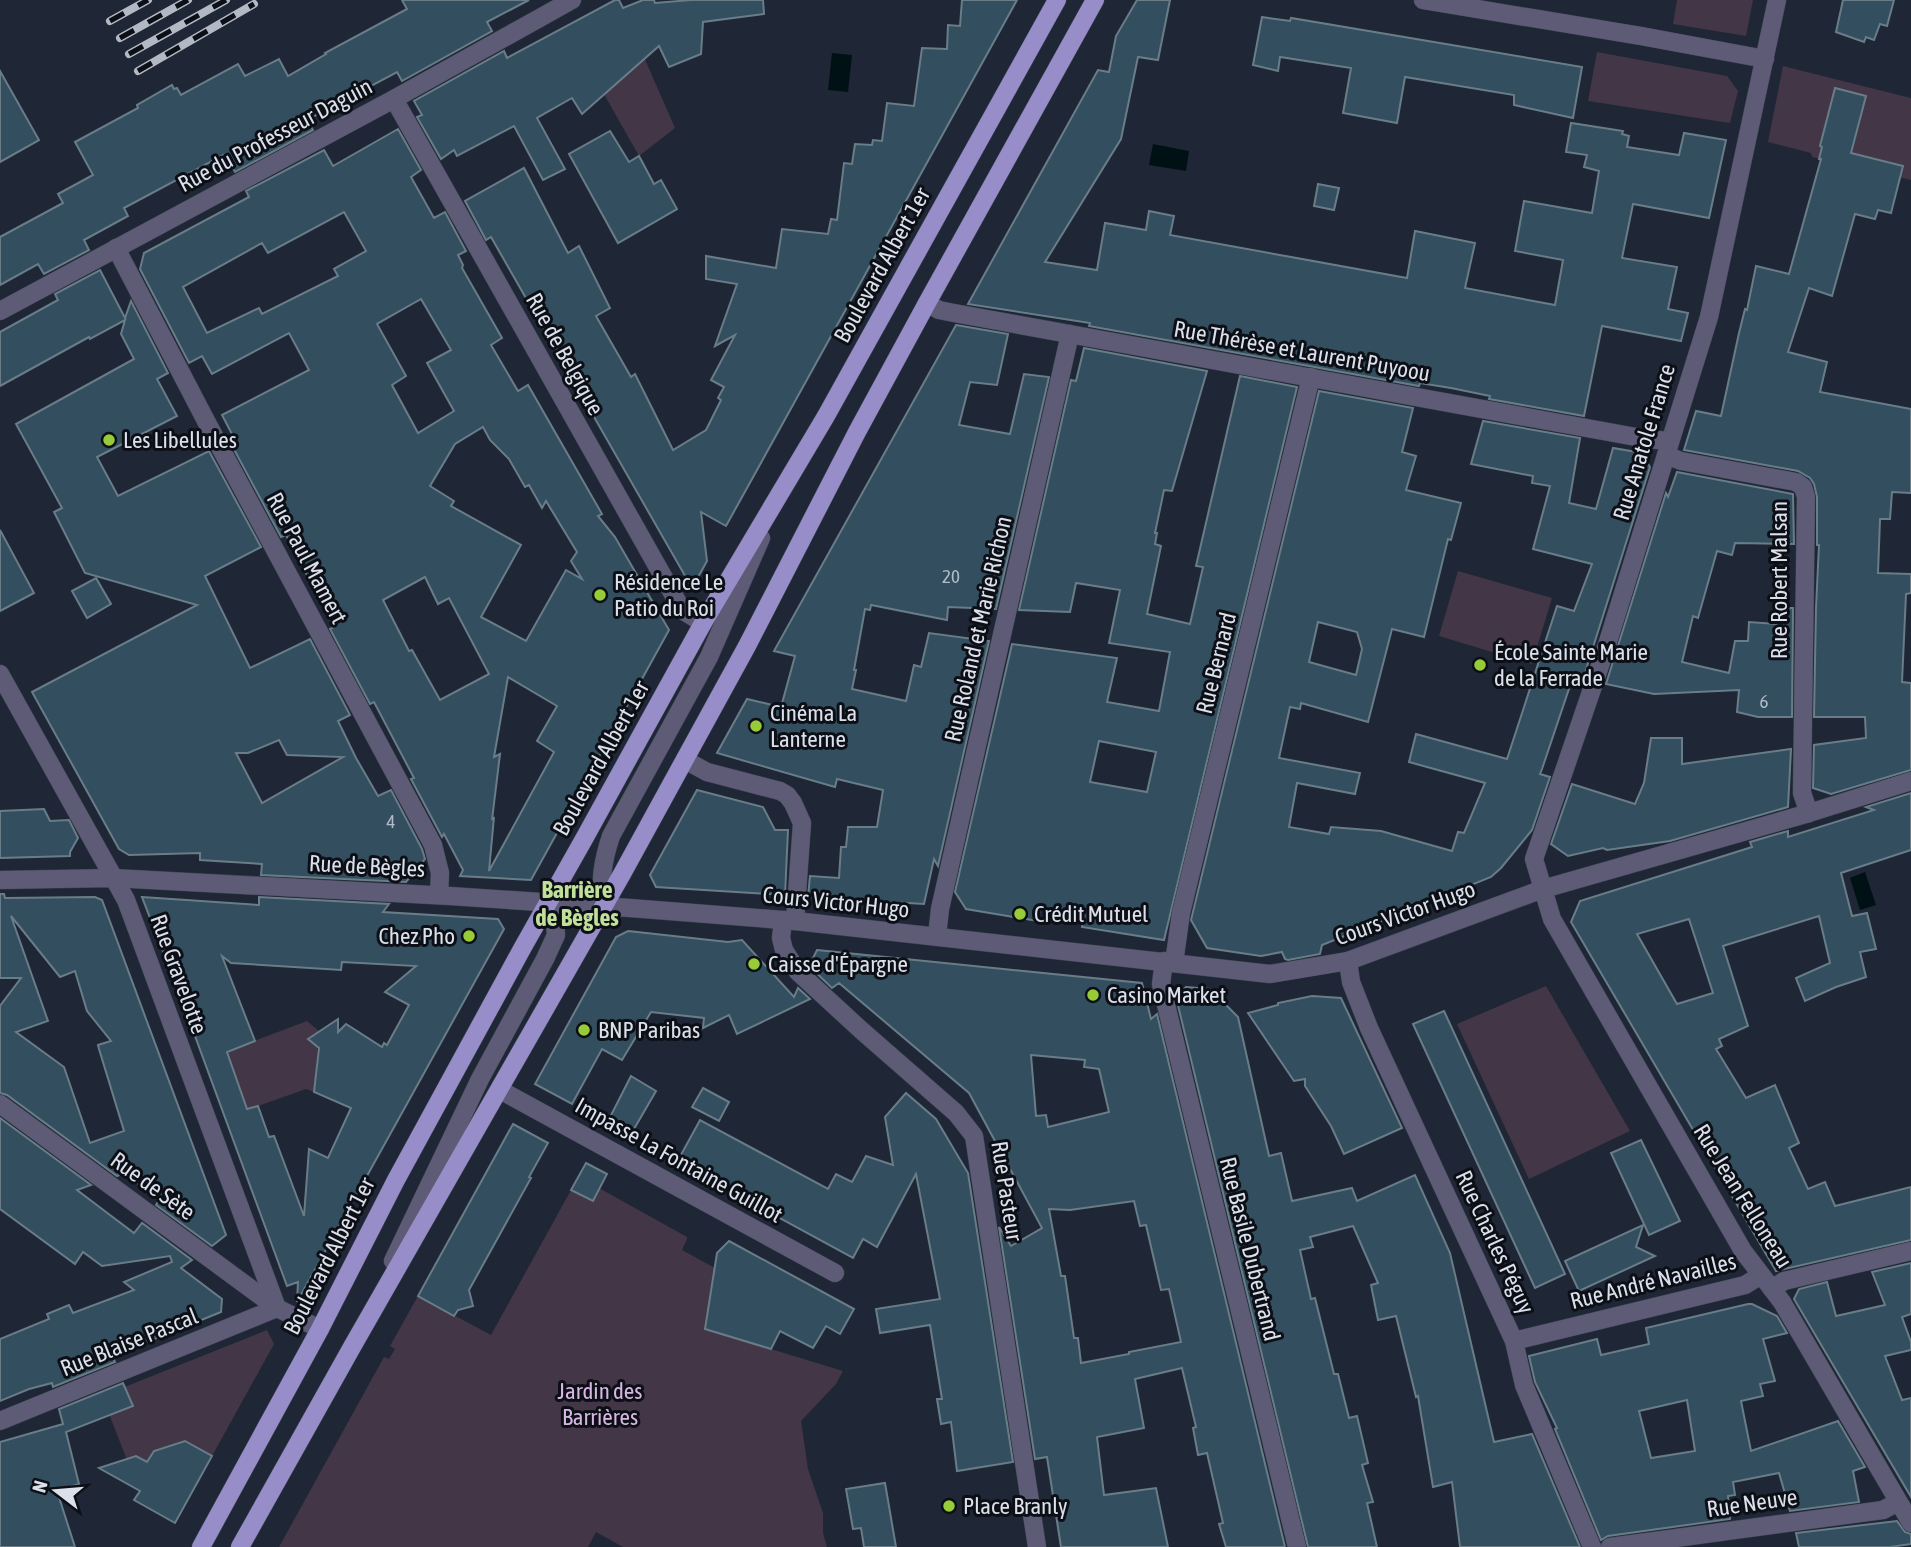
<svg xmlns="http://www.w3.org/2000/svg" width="1911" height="1547" font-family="'Asap Condensed',sans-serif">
  <rect width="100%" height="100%" fill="#1f2635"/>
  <g fill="#433647">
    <polygon points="615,0 619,0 675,128 639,156 566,27"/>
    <polygon points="1677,0 1753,0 1746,36 1673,24"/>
    <polygon points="1597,52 1727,76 1738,91 1730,123 1588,101"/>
    <polygon points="1783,66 1911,98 1911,180 1821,159 1812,157 1811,153 1768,142"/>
    <polygon points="1458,571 1552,598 1532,664 1439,636"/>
    <polygon points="1546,986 1630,1131 1529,1179 1457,1024"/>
    <polygon points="307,1021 319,1031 314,1092 306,1089 225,1118 204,1060"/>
    <polygon points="599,1188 687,1237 687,1239 682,1250 715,1268 705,1329 843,1371 836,1384 801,1421 808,1469 823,1513 823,1533 827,1547 623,1547 596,1532 588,1547 279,1547 384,1357 389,1359 395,1349 390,1346 418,1296 491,1335 571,1190 592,1201"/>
    <polygon points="267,1330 274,1344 190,1496 127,1460 102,1396"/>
  </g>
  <g fill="#001115">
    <polygon points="832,53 852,55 848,92 828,90"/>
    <polygon points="1153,144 1189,151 1186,171 1149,165"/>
    <polygon points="1865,872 1876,905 1860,910 1850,878"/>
  </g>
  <g fill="#334e5e" stroke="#697d89" stroke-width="2" fill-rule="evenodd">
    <polygon points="402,0 529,0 487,22 492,31 402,81 397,72 307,120 313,130 235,172 225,154 124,208 128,216 84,240 89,250 44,274 38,264 0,285 0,237 63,203 58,194 93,175 75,142 138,108 137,105 172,85 174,89 177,88 181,95 238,64 245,76 279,59 288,76 326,54 325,53 407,9"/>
    <polygon points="615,0 619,0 623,8 643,0 654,0 655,3 691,0 763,0 764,14 703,22 701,54 669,67 659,46 582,114 572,98 537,118 565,169 543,180 514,126 457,156 454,150 441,159 417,117 422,115 414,101 504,51 507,58"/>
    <polygon points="962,0 1017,0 726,526 701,512 707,561 692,588 491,237 486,240 465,201 524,168 568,253 579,246 610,308 596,316 631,377 635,374 673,450 706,430 721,400 718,398 724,387 711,380 735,335 715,346 737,284 706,279 706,256 776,268 782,229 828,234 831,219 837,220 844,163 852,164 855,144 872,145 873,140 882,141 887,103 914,106 922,48 947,49 948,25 960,26"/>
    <polygon points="1137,0 1170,0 1158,60 1138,57 1121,139 1045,262 1097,270 1105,223 1146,230 1149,211 1174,216 1170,235 1407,278 1415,231 1475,243 1465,288 1555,305 1563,260 1515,251 1524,201 1592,213 1599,171 1584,167 1587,155 1566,152 1571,123 1623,131 1622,134 1629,136 1627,147 1679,155 1684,133 1726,140 1709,218 1633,204 1622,258 1677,267 1668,309 1688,313 1681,341 1602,326 1584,416 1489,399 1490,396 1451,388 1420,383 1419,386 1089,326 1090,323 968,304 1098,70 1109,72 1116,36"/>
    <polygon points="1843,0 1894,0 1887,26 1880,24 1874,40 1866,37 1864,42 1836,32"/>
    <polygon points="1262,17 1290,21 1291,18 1582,67 1573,118 1514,105 1514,95 1405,77 1397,123 1343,113 1351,68 1280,57 1278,71 1253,65"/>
    <polygon points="0,71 39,140 0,162"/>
    <polygon points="1835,88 1866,96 1851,153 1903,166 1891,213 1878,210 1875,219 1855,214 1832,296 1809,288 1788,352 1827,362 1820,392 1911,409 1911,493 1892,492 1890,519 1880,519 1878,573 1911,574 1911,593 1906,594 1902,682 1911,683 1911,770 1831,794 1813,788 1814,745 1866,738 1865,717 1814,717 1816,608 1819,545 1817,545 1817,497 1814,484 1810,478 1798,471 1684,450 1696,411 1721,416 1739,333 1745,309 1747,310 1756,266 1789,274 1821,159 1819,159 1822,147 1820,146"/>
    <path d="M398,129L421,170L411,177L434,218L445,212L466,251L458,255L463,265L462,268L502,338L491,345L518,391L528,385L602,514L598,516L615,537L669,630L531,880L460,876L463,870L444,834L442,837L411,779L414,778L374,702L370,704L330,629L334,627L296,554L286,535L281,537L229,440L234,438L222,415L309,370L289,333L212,374L202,356L189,363L140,269L144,253L249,197L246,191L324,150L333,166ZM344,212L366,251L334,269L338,276L262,314L259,308L207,333L183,287L262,243L268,253ZM421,299L451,350L427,363L454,411L418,433L392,385L406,376L377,324ZM483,427L490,440L509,459L525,487L529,485L542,508L546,501L577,552L571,561L582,579L566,570L526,641L481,617L521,545L451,506L454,501L430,486L455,444ZM425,577L438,604L449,598L489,674L440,700L412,650L409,651L383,600ZM508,677L557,706L537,741L554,752L489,871L494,817L492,820L500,754L494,757Z"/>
    <polygon points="610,131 629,162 639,156 654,184 661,180 677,209 618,243 569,154"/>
    <polygon points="1318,184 1339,188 1334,210 1314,206"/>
    <path d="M100,270L125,318L131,301L168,373L157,379L177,416L97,457L118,496L209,451L261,547L205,576L250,668L310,639L350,715L338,721L356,758L378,796L391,790L422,849L425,859L406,882L261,875L262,864L200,860V853L129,855L119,849L32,692L197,605L85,573L54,512L62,508L16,424L134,359L121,334L125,320L90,339L89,337L0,386V332L58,300L55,294ZM279,740L287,755L343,757L262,803L236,753H248Z"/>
    <polygon points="956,325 1008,334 997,385 970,382 959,425 1010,434 1024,374 1049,377 996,609 948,607 947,620 871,605 870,610 865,609 854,670 856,670 852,689 906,701 914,665 921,667 929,633 989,641 938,866 934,859 924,904 808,897 810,876 839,878 841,847 846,847 848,827 877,827 883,790 837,779 835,787 717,753 747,699 781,707 795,656 774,651"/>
    <path d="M1084,348L1207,371L1172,491L1164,490L1155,533H1157L1155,544L1161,546L1147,614L1190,624L1203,567L1196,566L1240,376L1297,387L1164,940L1082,927L1084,917L1040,907L1038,921L966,909L955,892L1012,644L1117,658L1107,702L1159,711L1170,652L1109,643L1120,590L1076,583L1070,612L1019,610L1071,380L1076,381ZM1099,741L1156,752L1147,792L1090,782Z"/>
    <path d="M1319,391L1413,408L1402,452L1416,456L1406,490L1461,503L1451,540L1448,539L1424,637L1392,629L1368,722L1301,703L1300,709L1290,707L1279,758L1360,773L1355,794L1297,783L1289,827L1329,834L1331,827L1381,831L1452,851L1458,832L1464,833L1485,783L1409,762L1416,734L1507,759L1557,606L1574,611L1592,564L1533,549L1550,486L1532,483L1533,476L1471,464L1483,421L1580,438L1569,503L1596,509L1613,448L1642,453L1650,467L1583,679L1573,677L1542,769L1540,774L1550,777L1532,830L1501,868L1491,877L1322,945L1320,954L1288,960L1285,959L1282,952L1261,956L1207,948L1191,920ZM1318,622L1357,632L1362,649L1356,675L1309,662Z"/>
    <polygon points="1677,472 1793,494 1794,544 1735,543 1732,555 1717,551 1698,618 1693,616 1682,662 1729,673 1735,641 1748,641 1749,622 1776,624 1776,608 1793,608 1792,717 1758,717 1737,712 1739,690 1654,694 1606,684 1666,493 1668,497"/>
    <polygon points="0,530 34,593 0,611"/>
    <polygon points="96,578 111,604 87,618 72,591"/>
    <polygon points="1651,738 1682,738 1682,764 1791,749 1788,807 1670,841 1607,850 1603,848 1568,856 1551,844 1572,784 1635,804 1644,783"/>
    <polygon points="697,790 763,807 775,830 788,830 785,895 656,887 650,875"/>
    <path d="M1911,793V850L1841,873L1852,916L1867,913L1876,949L1860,952L1866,977L1836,987L1805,1001L1796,978L1830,963L1819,916L1723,946L1748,1026L1719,1039L1722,1046L1716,1049L1746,1098L1775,1085L1799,1143L1789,1148L1808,1189L1825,1182L1835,1206L1911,1187V1240L1776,1271L1571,922L1580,901L1752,847L1750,842L1788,831V837L1874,810L1866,807ZM1689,919L1713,993L1677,1004L1637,934Z"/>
    <polygon points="44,809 50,821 69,820 78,838 70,852 70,856 0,858 0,811"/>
    <path d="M0,894H4L5,898L95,897L102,900L226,1235L212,1246L156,1205L159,1200L124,1173L117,1176L7,1095L0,1093V1006L21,978H0ZM11,916L60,977L75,971L87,1011L111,1041L98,1045L99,1049L124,1131L90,1143L64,1067L16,1032L48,1021Z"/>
    <path d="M142,897L259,905V897L389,904L383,912L498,919L504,929L297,1302L298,1282L287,1286L181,998ZM222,956L231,963L341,970L342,962L416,966L385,992L409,1005L387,1045L384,1043L382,1047L346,1024L338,1032V1019L308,1039L319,1048L314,1092L351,1108L328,1158L309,1149L304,1216L274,1136L269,1137L258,1106L247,1109L227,1052L255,1041Z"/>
    <polygon points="628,931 728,942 742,940 794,997 798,988 810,999 737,1034 729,1015 703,1028 704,1018 651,1012 622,1060 602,1049 572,1104 535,1084 616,937"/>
    <path d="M817,950L1142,983L1151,1019L1157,1014L1285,1547H1226L1219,1524L1223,1523L1207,1453L1198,1455L1193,1428L1196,1427L1182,1368L1135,1379L1144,1428L1097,1437L1104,1495L1156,1488L1168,1547H1061L1047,1457L1035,1459L999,1227L1011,1246L1042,1228L969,1093L839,983L832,988L809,966ZM1031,1055L1085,1060L1084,1067L1099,1069L1109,1112L1048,1127L1046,1115L1036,1116ZM1134,1201L1140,1226L1146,1225L1161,1290L1169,1289L1181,1342L1129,1352V1354L1081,1363L1078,1338H1074L1065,1276H1061L1049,1209L1070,1210Z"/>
    <polygon points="1186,987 1210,989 1238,1017 1269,1156 1281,1153 1292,1201 1352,1188 1357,1201 1415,1175 1450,1253 1494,1442 1532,1434 1580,1547 1460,1547 1452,1482 1433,1487 1418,1396 1416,1397 1396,1316 1378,1320 1371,1285 1378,1283 1353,1226 1310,1237 1313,1247 1300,1250 1311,1299 1315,1298 1334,1374 1338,1374 1349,1418 1357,1416 1368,1463 1362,1465 1373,1502 1367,1503 1377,1547 1308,1547 1176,997"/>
    <polygon points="1312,996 1341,998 1402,1128 1344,1154 1331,1126 1305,1086 1305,1079 1294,1081 1248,1013 1278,1005 1278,1003"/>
    <polygon points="1444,1011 1565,1274 1535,1288 1413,1024"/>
    <polygon points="631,1076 656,1091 630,1136 607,1123"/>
    <polygon points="703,1088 729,1102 719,1121 692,1107"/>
    <polygon points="906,1093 936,1119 968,1173 1013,1462 957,1471 951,1422 941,1424 937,1399 942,1399 930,1325 880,1333 876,1309 940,1299 916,1174 877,1247 863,1239 853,1258 677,1162 700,1120 828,1189 836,1174 852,1182 866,1156 893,1165 885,1117"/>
    <polygon points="0,1118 91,1185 77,1190 110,1215 134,1233 142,1223 192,1260 181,1268 222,1299 221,1312 112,1356 115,1362 53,1387 52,1383 29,1389 0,1401 0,1339 49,1319 47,1314 69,1305 73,1313 134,1290 124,1282 172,1262 170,1256 102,1266 83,1252 75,1264 0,1209"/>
    <polygon points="513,1124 548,1143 529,1177 531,1178 469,1290 473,1306 458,1310 454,1316 418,1296"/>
    <polygon points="1641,1140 1680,1221 1649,1235 1611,1153"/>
    <polygon points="586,1163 607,1174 593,1201 571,1190"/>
    <polygon points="1643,1225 1636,1247 1655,1256 1579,1291 1565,1261"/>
    <polygon points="729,1241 854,1309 840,1334 826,1326 813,1348 780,1331 771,1349 705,1329 717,1253"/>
    <polygon points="1911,1263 1911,1314 1902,1317 1911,1342 1911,1350 1885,1356 1902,1400 1911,1398 1911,1497 1794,1299 1799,1289 1827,1282 1836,1316 1885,1305 1872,1272"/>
    <path d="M1748,1304H1752L1777,1316L1787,1333L1763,1339L1775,1381L1760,1384L1763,1396L1741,1401L1751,1451L1838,1421L1865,1467L1853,1471L1859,1502L1790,1511L1779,1473L1733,1482L1735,1495L1728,1496L1730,1519L1608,1536L1601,1540L1555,1429L1557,1428L1535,1382L1529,1356L1597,1339L1601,1355L1649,1344L1646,1328ZM1687,1400L1695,1451L1651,1458L1639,1411Z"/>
    <polygon points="123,1383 133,1406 66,1432 79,1484 57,1491 75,1547 0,1547 0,1442 63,1424 59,1409"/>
    <polygon points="185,1441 212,1456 175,1523 134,1500 140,1491 99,1468 136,1456 147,1462 154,1451"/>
    <polygon points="885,1483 896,1547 864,1547 861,1528 853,1529 846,1489"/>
    <polygon points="1897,1521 1905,1532 1911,1534 1911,1544 1890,1547 1799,1547 1796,1533"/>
  </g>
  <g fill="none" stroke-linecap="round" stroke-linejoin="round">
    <g stroke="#3d4452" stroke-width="19">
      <polyline id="pedestrian" points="685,760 707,772 780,791 787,795 793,803 802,823 795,921"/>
    </g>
    <g stroke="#3d4452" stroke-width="19">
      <g id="minor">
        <polyline points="1423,0 1641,36 1765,59"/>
        <polyline points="1777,0 1709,317 1606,648 1534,859 1552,919 1743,1251 1782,1302 1911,1523"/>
        <polyline points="394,99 682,610 703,623"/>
        <polyline points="116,248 205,419 433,845 440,873 439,895"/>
        <polyline points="927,303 939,310 954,313 1647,439 1669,441"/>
        <polyline points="0,311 394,99 572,0"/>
        <polyline points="1666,455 1681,461 1796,482 1803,487 1806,497 1802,793 1809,813"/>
        <polyline points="0,674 126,900 277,1308"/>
        <polyline points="783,920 781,938 784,950 798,972 861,1030 956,1113 974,1136 1037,1547"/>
        <polyline points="937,936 940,909 1070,334"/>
        <polyline points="1164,961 1161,984 1297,1547"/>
        <polyline points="1348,961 1351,982 1369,1028 1514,1341 1524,1385 1592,1547"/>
        <polyline points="1174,963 1181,913 1311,377"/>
        <polyline points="500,1090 835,1273"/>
        <polyline points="0,1104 277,1308 320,1329"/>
        <polyline points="1772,1289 1784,1281 1911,1251"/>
        <polyline points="1514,1341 1745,1285 1761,1275"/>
        <polyline points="0,1421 277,1308"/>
        <polyline points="1610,1547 1883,1510 1898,1502"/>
      </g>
    </g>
    <g stroke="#3d4452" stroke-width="19">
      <g id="tertiary">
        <polyline points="0,880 113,878 450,896 630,908 795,921 1270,974 1348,961 1543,889 1809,813 1911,781"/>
        <path d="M604,906C599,882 603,860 611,836L709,657L761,538"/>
        <polyline points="393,1261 480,1079 545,959 556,935 554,914 548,903"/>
      </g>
    </g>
    <g stroke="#3d4452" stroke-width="19">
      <g id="primary">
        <polyline points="201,1547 320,1329 396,1180 523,947 584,839 703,623 826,416 1057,0"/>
        <polyline points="240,1547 352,1347 622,874 747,646 857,432 927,303 1095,0"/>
      </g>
    </g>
    <use href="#pedestrian" stroke="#5e5b77" stroke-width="18"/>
    <use href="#minor" stroke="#5e5b77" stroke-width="18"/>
    <use href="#tertiary" stroke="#5e5b77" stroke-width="18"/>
    <use href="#primary" stroke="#968dc9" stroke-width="18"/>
    <g stroke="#b2b8c4" stroke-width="8">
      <g id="rail">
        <polyline points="110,21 148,0"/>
        <polyline points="120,38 188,0"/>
        <polyline points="129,54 226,0"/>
        <polyline points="138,71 254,4"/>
      </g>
    </g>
    <use href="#rail" stroke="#0c0f16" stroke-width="5" stroke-dasharray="16" stroke-linecap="butt"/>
  </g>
  <g fill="#97cc38" stroke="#0c0f16" stroke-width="2.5">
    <circle cx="109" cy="440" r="7"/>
    <circle cx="600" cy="595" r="7"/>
    <circle cx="1480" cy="665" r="7"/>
    <circle cx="756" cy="726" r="7"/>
    <circle cx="1020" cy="914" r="7"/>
    <circle cx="469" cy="936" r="7"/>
    <circle cx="754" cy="964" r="7"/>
    <circle cx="1093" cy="995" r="7"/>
    <circle cx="584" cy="1030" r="7"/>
    <circle cx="949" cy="1506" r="7"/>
  </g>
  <g text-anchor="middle" stroke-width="6" stroke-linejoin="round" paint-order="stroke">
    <g font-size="19" fill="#b1bcc8">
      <text x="951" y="583">20</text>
      <text x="1764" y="708">6</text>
      <text x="391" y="828">4</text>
    </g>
    <g font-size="23" fill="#dbe0eb" stroke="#0c0f16">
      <text transform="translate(275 135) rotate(-28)" y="8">Rue du Professeur Daguin</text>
      <text transform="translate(882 265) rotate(-61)" y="8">Boulevard Albert 1er</text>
      <text transform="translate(1302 351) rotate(10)" y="8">Rue Thérèse et Laurent Puyoou</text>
      <text transform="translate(565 354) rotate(61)" y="8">Rue de Belgique</text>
      <text transform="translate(1644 442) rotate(-73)" y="8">Rue Anatole France</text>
      <text transform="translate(307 558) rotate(62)" y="8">Rue Paul Mamert</text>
      <text transform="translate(1779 580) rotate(-90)" y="8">Rue Robert Malsan</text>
      <text transform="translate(978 629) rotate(-77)" y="8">Rue Roland et Marie Richon</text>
      <text transform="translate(1216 663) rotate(-76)" y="8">Rue Bernard</text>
      <text transform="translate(601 758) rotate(-61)" y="8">Boulevard Albert 1er</text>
      <text transform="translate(367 866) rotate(3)" y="8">Rue de Bègles</text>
      <text transform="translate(836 902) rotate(6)" y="8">Cours Victor Hugo</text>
      <text transform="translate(1405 913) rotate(-20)" y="8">Cours Victor Hugo</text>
      <text transform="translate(179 974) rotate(70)" y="8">Rue Gravelotte</text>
      <text transform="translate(679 1160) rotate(29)" y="8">Impasse La Fontaine Guillot</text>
      <text transform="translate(153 1186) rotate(36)" y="8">Rue de Sète</text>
      <text transform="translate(1007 1191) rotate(81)" y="8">Rue Pasteur</text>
      <text transform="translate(1743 1196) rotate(58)" y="8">Rue Jean Felloneau</text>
      <text transform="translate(1495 1242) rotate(65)" y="8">Rue Charles Péguy</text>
      <text transform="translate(1250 1249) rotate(76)" y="8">Rue Basile Dubertrand</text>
      <text transform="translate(329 1256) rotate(-63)" y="8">Boulevard Albert 1er</text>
      <text transform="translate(1653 1281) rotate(-14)" y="8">Rue André Navailles</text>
      <text transform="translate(129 1342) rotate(-22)" y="8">Rue Blaise Pascal</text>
      <text transform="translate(1752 1503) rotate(-8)" y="8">Rue Neuve</text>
    </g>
    <g font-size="23" fill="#dbe0eb" stroke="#0c0f16" text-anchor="start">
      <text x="123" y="448">Les Libellules</text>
      <text x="614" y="590">Résidence Le<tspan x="614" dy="26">Patio du Roi</tspan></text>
      <text x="1494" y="660">École Sainte Marie<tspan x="1494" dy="26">de la Ferrade</tspan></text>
      <text x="770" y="721">Cinéma La<tspan x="770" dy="26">Lanterne</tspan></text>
      <text x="1034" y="922">Crédit Mutuel</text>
      <text x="455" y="944" text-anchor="end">Chez Pho</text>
      <text x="768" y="972">Caisse d'Épargne</text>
      <text x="1107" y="1003">Casino Market</text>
      <text x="598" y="1038">BNP Paribas</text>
      <text x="963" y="1514">Place Branly</text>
    </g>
    <g font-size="23" fill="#d8b6e3" stroke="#0c0f16">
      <text x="600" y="1399">Jardin des<tspan x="600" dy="26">Barrières</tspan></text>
    </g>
    <g font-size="24" font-weight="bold" fill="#c0df98" stroke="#0c0f16">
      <text x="577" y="898">Barrière<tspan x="577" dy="28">de Bègles</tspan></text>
    </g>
  </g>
  <g transform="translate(56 1491) rotate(286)" stroke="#0c0f16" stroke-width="5" paint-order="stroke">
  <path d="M0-5L12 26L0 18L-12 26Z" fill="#dbe0eb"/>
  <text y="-10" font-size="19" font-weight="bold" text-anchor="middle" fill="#dbe0eb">N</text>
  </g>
</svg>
